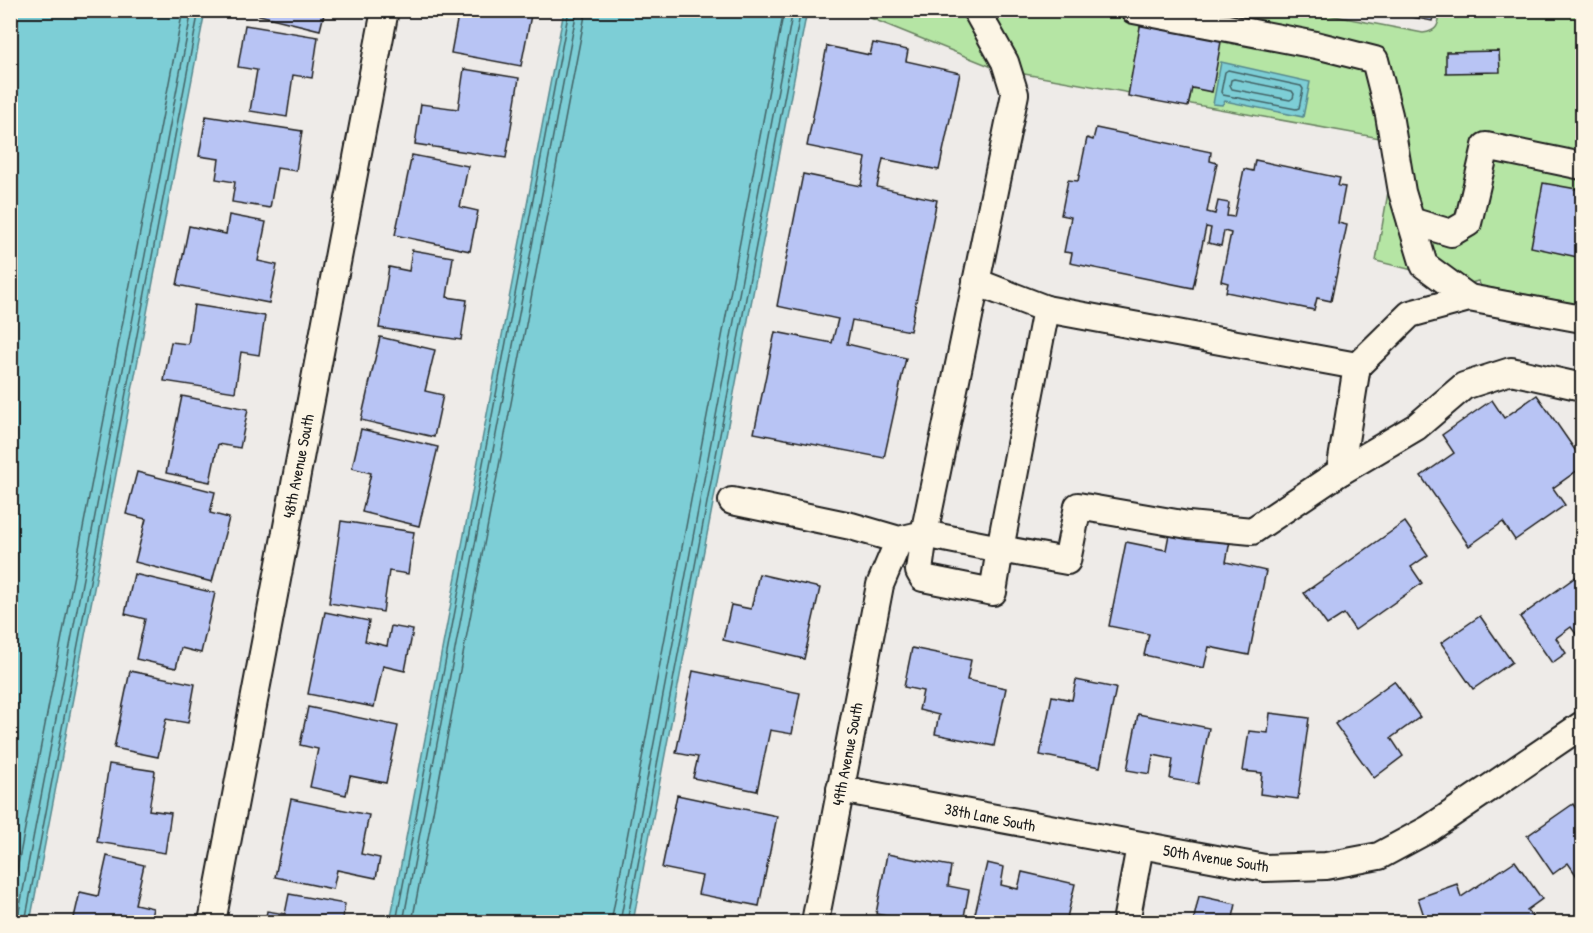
<svg xmlns="http://www.w3.org/2000/svg" width="1593" height="933" font-family="'Patrick Hand',sans-serif">
  <rect width="100%" height="100%" fill="#eeebe8"/>
  <filter id="ink" filterUnits="userSpaceOnUse"><feTurbulence type="fractalNoise" baseFrequency=".0167" numOctaves="2"/><feDisplacementMap in="SourceGraphic" scale="12" xChannelSelector="R" yChannelSelector="G"/><feConvolveMatrix kernelMatrix="1 2 1 2 8 2 1 2 1" color-interpolation-filters="sRGB"/></filter>
  <g filter="url(#ink)">
    <path fill="#b5e5a4" stroke="#688060" stroke-width="1.5" d="M1303,10L1423,33C1439,31 1438,24 1441,11H1582V305L1481,286L1478,281L1468,284L1457,281L1376,261L1397,141L997,69L853,11Z"/>
    <g fill="#7dced6" stroke="#56878c" stroke-width="1.5">
      <polygon points="17,11 205,11 30,922 10,922 10,43"/>
      <polygon points="564,11 807,11 633,922 390,922"/>
      <polygon points="1221,62 1310,82 1303,117 1225,101 1222,105 1213,104"/>
    </g>
    <g fill="none" stroke-linecap="round" stroke-linejoin="round">
      <g stroke="#436366" stroke-width="1.5">
        <polygon points="1228,70 1301,86 1303,89 1299,108 1296,109 1223,95 1221,92 1225,72"/>
        <polygon points="1234,79 1292,91 1294,94 1293,98 1290,100 1232,89 1230,85 1231,80"/>
        <polyline points="10,906 183,10"/>
        <polyline points="17,922 192,10"/>
        <polyline points="25,922 199,10"/>
        <polyline points="396,922 569,10"/>
        <polyline points="403,922 577,10"/>
        <polyline points="412,922 586,10"/>
        <polyline points="611,922 784,10"/>
        <polyline points="620,922 793,10"/>
        <polyline points="627,922 801,10"/>
      </g>
    </g>
    <g fill="#b8c4f4" stroke="#1c1c1c" stroke-width="1.5">
      <polygon points="239,10 325,10 320,30"/>
      <polygon points="459,10 532,10 521,66 451,53"/>
      <polygon points="1376,10 1435,10 1432,21"/>
      <polygon points="1141,21 1222,36 1212,92 1192,88 1188,107 1128,96"/>
      <polygon points="245,25 318,37 312,78 293,75 287,117 250,111 257,70 238,67"/>
      <polygon points="873,43 908,50 906,61 960,73 939,170 883,159 877,187 937,200 910,331 852,320 847,344 906,358 884,458 754,433 775,332 832,343 838,319 777,306 803,174 861,186 866,158 807,146 827,46 870,55"/>
      <polygon points="1499,51 1500,72 1446,73 1446,52"/>
      <polygon points="464,69 519,78 506,158 415,144 421,104 458,109"/>
      <polygon points="1582,70 1582,109 1575,107"/>
      <polygon points="206,116 302,131 296,171 277,168 270,208 232,202 235,182 216,179 219,159 199,156"/>
      <polygon points="1096,128 1211,152 1210,161 1217,163 1207,212 1215,214 1218,201 1229,203 1227,216 1234,217 1244,169 1253,171 1255,160 1340,178 1338,186 1345,187 1338,223 1347,225 1331,301 1317,298 1314,310 1226,292 1228,283 1221,281 1231,233 1224,231 1221,246 1208,243 1211,228 1206,227 1193,288 1070,263 1072,253 1064,252 1071,217 1061,215 1068,180 1078,181 1087,138 1093,140"/>
      <polygon points="412,155 468,166 460,207 478,211 470,251 395,235"/>
      <polygon points="1543,183 1582,190 1582,258 1531,247"/>
      <polygon points="229,215 266,222 258,261 277,265 269,303 177,285 189,226 226,234"/>
      <polygon points="412,250 453,257 447,297 467,300 461,340 379,328 389,267 409,271"/>
      <polygon points="194,305 265,316 259,355 241,352 235,392 164,381 171,342 188,344"/>
      <polygon points="380,337 435,350 425,391 443,395 434,437 361,420"/>
      <polygon points="1537,395 1582,460 1582,467 1553,488 1565,505 1515,540 1503,522 1469,546 1421,476 1454,453 1442,435 1459,423 1492,400 1504,418"/>
      <polygon points="182,396 248,409 240,448 218,444 210,482 166,473"/>
      <polygon points="361,429 438,447 419,526 362,512 371,473 352,468"/>
      <polygon points="137,472 215,492 210,513 229,518 212,582 135,562 146,519 126,514"/>
      <polygon points="341,521 414,532 408,574 389,571 383,612 329,603"/>
      <polygon points="1405,522 1428,555 1411,567 1422,583 1355,630 1344,614 1327,625 1304,593"/>
      <polygon points="1170,529 1230,541 1226,562 1266,571 1249,655 1209,647 1204,668 1144,655 1149,634 1109,626 1126,542 1166,550"/>
      <polygon points="134,574 215,593 201,653 181,648 176,668 136,659 145,619 125,614"/>
      <polygon points="759,574 820,588 804,659 723,640 731,605 751,609"/>
      <polygon points="1577,576 1582,583 1582,642 1571,627 1556,638 1566,653 1552,663 1520,617"/>
      <polygon points="325,612 369,621 365,641 387,646 391,626 413,630 405,671 383,666 374,707 308,694"/>
      <polygon points="1480,616 1512,662 1473,689 1441,643"/>
      <polygon points="912,648 971,660 967,680 1006,688 994,746 935,734 939,715 919,710 923,691 904,687"/>
      <polygon points="130,671 195,684 188,723 166,719 158,757 114,748"/>
      <polygon points="693,671 800,693 792,734 770,730 757,791 693,778 698,757 676,753"/>
      <polygon points="1076,680 1116,688 1100,767 1040,755 1052,696 1072,700"/>
      <polygon points="1394,681 1420,717 1391,738 1403,756 1374,778 1335,724"/>
      <polygon points="308,707 398,726 386,783 350,776 346,795 310,787 318,749 300,745"/>
      <polygon points="1270,713 1309,718 1298,799 1260,794 1262,773 1243,771 1249,731 1268,733"/>
      <polygon points="1138,714 1209,728 1198,784 1170,779 1173,759 1153,755 1150,774 1127,770"/>
      <polygon points="109,764 155,771 149,810 171,813 165,853 97,842"/>
      <polygon points="677,795 777,816 759,906 698,894 702,876 662,868"/>
      <polygon points="291,799 369,815 361,854 380,858 376,878 337,870 333,889 275,877"/>
      <polygon points="1573,804 1582,819 1582,881 1581,882 1568,863 1553,874 1527,836"/>
      <polygon points="887,854 951,866 948,886 969,890 963,922 897,922 898,918 876,914"/>
      <polygon points="107,856 144,865 135,904 153,908 150,922 73,922 80,892 98,896"/>
      <polygon points="1515,861 1542,899 1527,910 1536,922 1426,922 1418,898 1457,884 1461,897"/>
      <polygon points="987,863 1004,867 1001,885 1018,889 1022,872 1075,884 1066,922 973,922"/>
      <polygon points="289,894 345,904 342,922 323,921 323,922 265,922 267,911 285,914"/>
      <polygon points="1199,896 1236,904 1232,922 1193,922"/>
      <polygon points="1403,915 1405,922 1365,922"/>
    </g>
    <g fill="none" stroke-linecap="round" stroke-linejoin="round">
      <g stroke="#1c1c1c" stroke-width="30">
        <g id="minor">
          <polyline points="976,10 1005,62 1015,94 924,534 919,571 923,578 993,592 1000,549 1067,561 1078,506 1188,525 1252,531 1340,472 1416,427 1464,386 1511,371 1582,387"/>
          <polyline points="1134,10 1316,45 1375,60 1389,115 1402,192 1424,265 1469,298"/>
          <polyline points="1411,221 1451,233 1468,223 1486,146 1582,166"/>
          <polyline points="976,282 1046,309"/>
          <polyline points="1340,472 1357,366 1410,314 1469,298 1582,319"/>
          <polyline points="732,501 851,526 899,540 924,534 1000,549 1046,309 1357,366"/>
          <polyline points="840,789 1265,868 1326,866 1379,856 1429,829 1582,725"/>
          <polyline points="212,922 385,10"/>
          <polyline points="815,922 880,585 899,540"/>
          <polyline points="1126,922 1140,846"/>
        </g>
      </g>
      <use href="#minor" stroke="#fcf5e5" stroke-width="26"/>
    </g>
  </g>
  <g text-anchor="middle" stroke-width="4.5" stroke-linejoin="round" paint-order="stroke">
    <g font-size="16" fill="#1c1c1c" stroke="#fcf5e5">
      <text transform="translate(298 466) rotate(-79)" y="6">48th Avenue South</text>
      <text transform="translate(847 754) rotate(-79)" y="6">49th Avenue South</text>
      <text transform="translate(990 817) rotate(11)" y="6">38th Lane South</text>
      <text transform="translate(1216 858) rotate(9)" y="6">50th Avenue South</text>
    </g>
  </g>
  <rect width="1593" height="933" fill="none" stroke="#fcf5e5" stroke-width="36"/>
  <rect x="18" y="18" width="1557" height="897" fill="none" stroke="#1c1c1c" stroke-width="2" filter="url(#ink)"/>
</svg>
